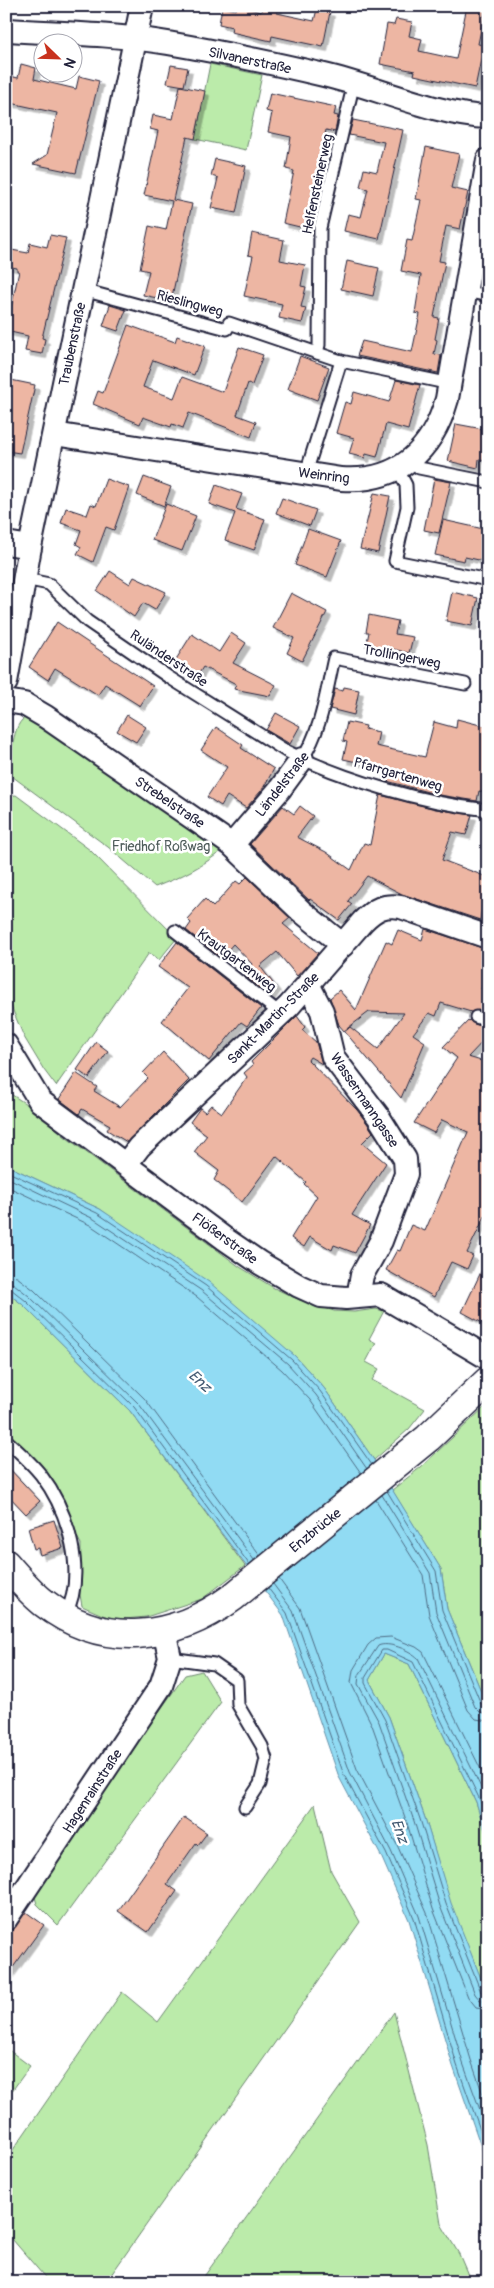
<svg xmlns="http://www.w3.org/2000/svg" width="494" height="2288" font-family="Pangolin,sans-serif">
  <defs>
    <filter id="shadow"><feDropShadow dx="4.5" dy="4.5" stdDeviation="0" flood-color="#0004"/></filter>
  </defs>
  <rect width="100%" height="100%" fill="#fff"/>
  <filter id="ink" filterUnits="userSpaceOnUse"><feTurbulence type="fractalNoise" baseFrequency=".02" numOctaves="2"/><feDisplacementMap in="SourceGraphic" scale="10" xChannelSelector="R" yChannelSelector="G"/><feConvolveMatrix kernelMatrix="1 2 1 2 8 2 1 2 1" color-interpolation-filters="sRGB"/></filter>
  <g filter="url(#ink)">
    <g fill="#bbebaa" stroke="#6e8672">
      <polygon points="210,64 262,75 246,150 195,139"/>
      <path d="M27,717L226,847C204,866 181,877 155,887L108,847L9,774C11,760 12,721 27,717Z"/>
      <polygon points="16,795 90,850 177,938 159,960 149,953 56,1086 44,1070 24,1037 6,994 6,803 10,796"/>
      <polygon points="6,1091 37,1111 63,1135 240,1267 274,1288 300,1300 334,1311 354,1312 376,1309 384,1311 369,1339 376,1343 366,1362 379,1369 372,1380 425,1409 409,1429 374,1460 324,1388 295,1356 100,1209 6,1165"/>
      <polygon points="6,1292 22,1304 130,1411 245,1566 202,1599 146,1617 114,1620 82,1606 80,1595 81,1544 57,1501 6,1440"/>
      <polygon points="488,1404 488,1708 447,1609 441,1569 392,1490 421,1467"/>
      <polygon points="384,1654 409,1664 476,1802 488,1840 488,1996 450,1903 425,1818 389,1717 369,1680"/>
      <polygon points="202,1671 221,1702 58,1925 37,1904 33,1890 185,1675"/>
      <polygon points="315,1804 331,1871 360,1922 106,2282 49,2282 6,2232 6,2160 122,1992 158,2022"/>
      <polygon points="394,2012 428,2145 441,2224 459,2254 471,2282 200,2282"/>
      <polygon points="6,2048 30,2066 6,2099"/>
    </g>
    <polygon fill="#91dbf3" stroke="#6591a9" points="6,1165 100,1209 209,1282 295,1356 324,1388 374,1460 441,1569 447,1609 488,1708 488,1840 476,1802 409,1664 384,1654 369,1680 389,1717 425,1818 451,1903 488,1996 488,2167 453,2066 409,1920 381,1856 339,1777 283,1615 130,1411 22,1304 6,1292"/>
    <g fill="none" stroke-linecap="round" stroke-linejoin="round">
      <g stroke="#4e6c85" stroke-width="1">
        <polyline points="6,1171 97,1213 206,1286 292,1360 320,1391 372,1465"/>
        <polyline points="6,1177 94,1219 202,1291 288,1364 316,1395 367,1469"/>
        <polyline points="6,1186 90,1225 197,1297 282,1370 310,1400 361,1473"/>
        <polyline points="6,1275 17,1277 34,1290 145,1399 260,1556"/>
        <polyline points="6,1282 14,1284 29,1296 139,1404 254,1560"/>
        <polyline points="6,1288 11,1289 26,1301 134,1407 249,1564"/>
        <polyline points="387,1491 436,1571 442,1610 481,1704 488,1708"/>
        <polyline points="382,1495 430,1573 436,1612 475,1707 480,1712 488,1714"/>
        <polyline points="376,1500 423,1575 429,1615 468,1710 476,1719 488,1721"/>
        <polyline points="279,1579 300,1608 357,1769 398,1847 427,1913 471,2060 488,2109"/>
        <polyline points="273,1584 293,1611 350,1772 391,1851 419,1916 463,2063 488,2132"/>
        <polyline points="268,1588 287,1613 344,1775 386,1853 414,1918 457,2065 488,2152"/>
        <polyline points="488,1784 423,1652 416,1647 391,1637 376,1638 368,1645 353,1670 351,1683 372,1725 407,1823 433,1909 468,1997 476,2007 488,2009"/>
        <path d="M488,1802L418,1658C410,1650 388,1641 378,1646L359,1675L358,1684L379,1722L414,1821L440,1906L475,1994L480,2000L488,2002"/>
        <polyline points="488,1823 480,1800 413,1662 387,1650 382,1650 365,1678 365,1683 385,1720 420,1819 446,1904 481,1992 488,1996"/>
      </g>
    </g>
    <g fill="#edb6a3" stroke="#22223b" filter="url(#shadow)">
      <polygon points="237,6 261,12 262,6 278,6 277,13 314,21 317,9 330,12 323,47 272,36 271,41 231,32 232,27 219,24 222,7 236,10"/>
      <polygon points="467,6 486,6 478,44 484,45 475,88 414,75 415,71 380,64 387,24 394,25 396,19 412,22 409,36 422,39 419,51 456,59"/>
      <polygon points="21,64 36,68 34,79 76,89 79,76 99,81 76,173 33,164 47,155 57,113 6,102 6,75 18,78"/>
      <polygon points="171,65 188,68 184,86 167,83"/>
      <polygon points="180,86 205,91 195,139 187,137 173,200 192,204 171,301 143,295 149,271 140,269 149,226 166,230 172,201 144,195 158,131 150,129 153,115 173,119"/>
      <polygon points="270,93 336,107 334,115 338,116 335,132 326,130 316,176 320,177 308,229 283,223 294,171 286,169 291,137 268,132 272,113 266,111"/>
      <polygon points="353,120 403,130 379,239 344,231 348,214 361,217 368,189 360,187 364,169 377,172 384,142 349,135"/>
      <polygon points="426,147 459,154 451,188 468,192 460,229 446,226 439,261 445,262 434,317 439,318 435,339 437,340 434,354 441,355 438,373 357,356 362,341 412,352 420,314 415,313 421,275 401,271 407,240 412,241 421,200 416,199"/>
      <polygon points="215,159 246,166 236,213 211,208 218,178 211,176"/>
      <polygon points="252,233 284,240 280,260 305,265 301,286 306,287 301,307 306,308 302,323 279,318 282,304 244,296 253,256 248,255"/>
      <polygon points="50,235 66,238 42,338 45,339 42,354 25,351 28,336 6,331 19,271 17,271 17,268 6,266 6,249 28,253 30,243 47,247"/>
      <polygon points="347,261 379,268 373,296 341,289"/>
      <polygon points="110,305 126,310 118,331 103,326"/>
      <polygon points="128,325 175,342 177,336 205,346 194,375 153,360 143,387 174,398 182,377 223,392 239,347 263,355 252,385 248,383 237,415 256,422 251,437 189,413 183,428 172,424 171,427 143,417 140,424 93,404 98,391 103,393"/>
      <polygon points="300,356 329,367 317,400 288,389"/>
      <polygon points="6,379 35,385 20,453 6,451"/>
      <polygon points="396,380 420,385 408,430 386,424 377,457 366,454 365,458 349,454 354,438 336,433 345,402 351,404 354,392 389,402"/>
      <polygon points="456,424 488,430 488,461 479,459 478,468 448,461"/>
      <polygon points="144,477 171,487 164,506 137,495"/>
      <polygon points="106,479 129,487 114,530 106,527 93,562 77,554 81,547 76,544 81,530 61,523 66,508 87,515 91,504 96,506"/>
      <polygon points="434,479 451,482 439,533 424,530"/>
      <polygon points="216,485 242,494 236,509 265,519 254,550 225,540 235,513 209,504"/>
      <polygon points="374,493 390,496 378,553 360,549"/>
      <polygon points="282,498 316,510 310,526 276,513"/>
      <polygon points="166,504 196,516 182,551 152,540"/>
      <polygon points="443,520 488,530 488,562 465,557 464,561 435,555"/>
      <polygon points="308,529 341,541 327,577 295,565"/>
      <polygon points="110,571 130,584 134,577 166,592 155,610 143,603 134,617 97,591"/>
      <polygon points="452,592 478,598 472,626 446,621"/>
      <polygon points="291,593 327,612 302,661 287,653 294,638 273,628"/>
      <polygon points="369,615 398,621 395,634 413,637 409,653 392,649 391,652 366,647 369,632 366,632"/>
      <polygon points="57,622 153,686 140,706 105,684 98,695 55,668 48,680 29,667"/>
      <polygon points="231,633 246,643 233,663 276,685 270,696 234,689 236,684 203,667 198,675 175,661 192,634 219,652"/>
      <polygon points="344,687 359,690 354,715 330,709 335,689 343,691"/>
      <polygon points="276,713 300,726 290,744 266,730"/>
      <polygon points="127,715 146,727 136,742 117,731"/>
      <polygon points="457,719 488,727 488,793 479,791 477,801 439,795 383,780 385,768 343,759 347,742 343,741 347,722 366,726 365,729 379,732 376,746 425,757 434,722 456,728"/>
      <polygon points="216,727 243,745 241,748 274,769 262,790 246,808 227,796 221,806 207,797 227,767 201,750"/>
      <polygon points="380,795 436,809 472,815 466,835 452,832 442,860 487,877 480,920 402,894 367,876 348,901 352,904 339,920 310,899 309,900 250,844 283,806 294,814 300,806 313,816 297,837 326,852 351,870 364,843 370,845"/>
      <polygon points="247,877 290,918 283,924 318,953 297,976 277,952 260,966 276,987 270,996 244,975 252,964 233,944 221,958 186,930 191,923 187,919 205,899 213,907 236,881 240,884"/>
      <polygon points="425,929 488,950 488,969 481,989 488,991 488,1013 478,1010 471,1012 441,1003 436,1016 429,1013 413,1034 425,1042 401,1098 345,1032 350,1027 378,1049 404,1013 369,1012 344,1031 339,1025 330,998 339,990 356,1010 386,941 392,944 398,930 422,940"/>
      <polygon points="177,942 261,1008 247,1026 241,1022 209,1061 162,1021 188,988 158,967"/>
      <polygon points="297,1016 305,1027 302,1030 316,1042 322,1064 310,1057 308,1060 357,1110 367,1123 373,1132 362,1143 386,1163 352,1215 370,1225 355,1253 334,1245 332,1250 310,1237 304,1247 291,1238 317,1196 304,1184 306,1182 276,1156 242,1202 214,1180 219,1171 194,1152 207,1135 190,1122 200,1108 205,1112 211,1105 222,1113 247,1077 244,1073 253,1065 251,1062"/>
      <polygon points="469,1020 474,1024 488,1028 488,1036 468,1057 488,1063 488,1210 467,1253 473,1256 467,1269 451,1262 434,1297 386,1270 397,1250 400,1251 411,1225 425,1231 468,1132 442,1120 434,1133 414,1123 457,1058 443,1047"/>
      <polygon points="96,1042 108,1051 89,1078 77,1070"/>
      <polygon points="163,1052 189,1080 127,1142 107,1130 110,1125 82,1109 79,1114 59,1099 76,1073 97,1087 94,1091 120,1107 148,1078 143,1073"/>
      <polygon points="488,1257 488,1326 462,1312"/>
      <polygon points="6,1465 40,1501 26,1514 6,1493"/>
      <polygon points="54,1520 63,1548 40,1555 38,1548 34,1549 28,1528"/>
      <polygon points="184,1817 207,1833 198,1845 196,1843 167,1884 177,1891 148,1932 118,1911"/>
      <polygon points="26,1912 44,1925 6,1977 6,1938"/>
    </g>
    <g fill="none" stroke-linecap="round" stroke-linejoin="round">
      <g stroke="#22223b" stroke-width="15">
        <g id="service">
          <polyline points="83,290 227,329 229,323 341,361 451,384"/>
          <polyline points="466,291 488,296"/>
          <polyline points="317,353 319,345 320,228 354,82"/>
          <polyline points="412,458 419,468 488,482"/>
          <polyline points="397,468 406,485 407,507 395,561 488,580"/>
          <polyline points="306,473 341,361"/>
          <path d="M25,579L49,584L87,621L170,678L286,751C344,780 423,803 488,810"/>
          <path d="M302,759C322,730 326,692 334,658L465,684"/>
          <polyline points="175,931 281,1014"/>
          <polyline points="476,1017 488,1021"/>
          <path d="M6,1440C18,1451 31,1462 41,1475C69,1512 87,1574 65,1616"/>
          <polyline points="170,1658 214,1664 237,1680 238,1705 262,1746 266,1759 260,1784 245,1807"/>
        </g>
      </g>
      <g stroke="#22223b" stroke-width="26">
        <g id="minor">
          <path d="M6,30C60,33 115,34 168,43C220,52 272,63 324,75C376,87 436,115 488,117"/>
          <path d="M54,434L341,479C397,483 432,452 447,399L488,160"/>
          <polyline points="6,543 30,547"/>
          <polyline points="6,682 30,547 142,6"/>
          <polyline points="6,701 24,704 46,717 232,845 301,911 343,945"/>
          <polyline points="232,845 280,789 302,759"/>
          <polyline points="309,986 322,1011 333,1057 378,1116 405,1159 406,1174 381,1241 362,1275 360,1286 362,1296"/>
          <polyline points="6,1045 40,1101 225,1239 260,1263 299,1286 321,1296 346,1298 381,1295 488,1358"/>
          <path d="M126,1164L139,1147L289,1006L363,921C375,909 384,904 401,907L488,937"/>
          <polyline points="6,1919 161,1686 170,1658 164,1630"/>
        </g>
      </g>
      <g stroke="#22223b" stroke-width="31">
        <path id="tertiary" d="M6,1564C18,1578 30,1592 44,1603C105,1650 174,1640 233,1597L428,1438L488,1381"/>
      </g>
      <use href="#service" stroke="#fff" stroke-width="11"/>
      <use href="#minor" stroke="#fff" stroke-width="22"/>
      <use href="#tertiary" stroke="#fff" stroke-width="28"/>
    </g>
  </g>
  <g text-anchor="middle" stroke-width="5" stroke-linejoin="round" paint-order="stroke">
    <g font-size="14" fill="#22223b" stroke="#fff">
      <text transform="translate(250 60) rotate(12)" y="5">Silvanerstraße</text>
      <text transform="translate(317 184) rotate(-78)" y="5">Helfensteinerweg</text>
      <text transform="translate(190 303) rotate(15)" y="5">Rieslingweg</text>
      <text transform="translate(72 344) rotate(-78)" y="5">Traubenstraße</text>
      <text transform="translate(324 475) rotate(7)" y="5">Weinring</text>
      <text transform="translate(402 656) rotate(11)" y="5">Trollingerweg</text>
      <text transform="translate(169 658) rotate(34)" y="5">Ruländerstraße</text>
      <text transform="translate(398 774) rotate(16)" y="5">Pfarrgartenweg</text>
      <text transform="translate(282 784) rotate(-52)" y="5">Ländelstraße</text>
      <text transform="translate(170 802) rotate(34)" y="5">Strebelstraße</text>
      <text transform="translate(237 960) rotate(37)" y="5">Krautgartenweg</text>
      <text transform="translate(273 1018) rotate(-45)" y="5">Sankt-Martin-Straße</text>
      <text transform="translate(365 1100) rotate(56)" y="5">Wassermanngasse</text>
      <text transform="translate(225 1238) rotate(36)" y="5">Flößerstraße</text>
      <text transform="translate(315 1530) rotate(-39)" y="5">Enzbrücke</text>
      <text transform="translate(92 1791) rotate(-57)" y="5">Hagenrainstraße</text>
    </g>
    <g font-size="14" fill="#505e5c" stroke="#fff">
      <text x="161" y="851">Friedhof Roßwag</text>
    </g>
    <g font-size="15" font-style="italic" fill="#435a72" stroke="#fff">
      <text transform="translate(200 1381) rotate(43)" y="5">Enz</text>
      <text transform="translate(400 1831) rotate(70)" y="5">Enz</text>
    </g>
  </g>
  <rect width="494" height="2288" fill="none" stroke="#fff" stroke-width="25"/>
  <rect x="12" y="12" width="469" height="2263" fill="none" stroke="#22223b" stroke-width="2" filter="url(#ink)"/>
  <g transform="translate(58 58) rotate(113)"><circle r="24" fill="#ffffff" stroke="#a7a7b1"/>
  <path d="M0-4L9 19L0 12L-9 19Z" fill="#c8321e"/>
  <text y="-8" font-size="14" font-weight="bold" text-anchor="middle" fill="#22223b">N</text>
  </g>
</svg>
